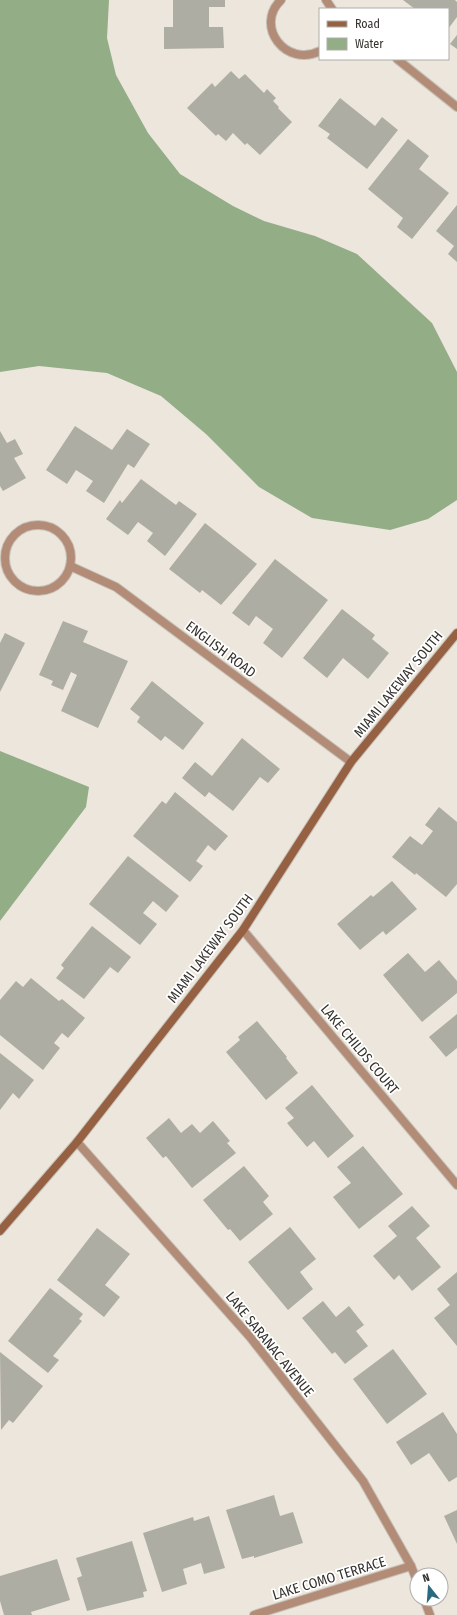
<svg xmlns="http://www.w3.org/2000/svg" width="457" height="1615" font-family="'Fira Sans Condensed',sans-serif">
  <rect width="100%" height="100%" fill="#ece6dc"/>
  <g fill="#93ad86">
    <polygon points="0,0 109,0 107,38 116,75 148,133 180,174 233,206 264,221 315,236 357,254 432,323 457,372 457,500 428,519 390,530 312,518 259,487 206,434 161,396 107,373 39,366 0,372"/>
    <polygon points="0,751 89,787 86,807 0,921"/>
  </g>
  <g fill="#aeada3">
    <polygon points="173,0 225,0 225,7 209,7 209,27 223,27 224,48 164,49 164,27 173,27"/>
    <polygon points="403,0 455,0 457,2 457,17 448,29 448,9 415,9"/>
    <polygon points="457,35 457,49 450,44"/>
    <polygon points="231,71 239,79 245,74 264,93 267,89 276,98 273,101 279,107 278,108 292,122 260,155 247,143 245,145 233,133 226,141 218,134 216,136 187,108 212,83 215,87"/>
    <polygon points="340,98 375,126 382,117 398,130 367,169 327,138 330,134 318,126"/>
    <polygon points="408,139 429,156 419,169 449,193 412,239 397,227 403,218 368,189"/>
    <polygon points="457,205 457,262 448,254 454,246 436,231"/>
    <polygon points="75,426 112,450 127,429 150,444 134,468 128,464 104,503 86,491 93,481 76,470 67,484 46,470"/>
    <polygon points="0,431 7,443 15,439 23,454 14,458 26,478 3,491 0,486"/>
    <polygon points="141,479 176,505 179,501 197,514 165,556 147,541 153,533 138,522 128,535 106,519 120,500 122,503"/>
    <polygon points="205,523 257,564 221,605 202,590 200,593 169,569"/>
    <polygon points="275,559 328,600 282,658 263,643 273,629 256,616 249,626 232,613"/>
    <polygon points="342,609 375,635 372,639 389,653 368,679 343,658 327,678 303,658"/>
    <polygon points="63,621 88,631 83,642 128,661 98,728 61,711 77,675 71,672 63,690 51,685 53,681 39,675"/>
    <polygon points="5,633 25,643 0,692 0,643"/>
    <polygon points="152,681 204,723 183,750 165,736 161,741 137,722 140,717 130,709"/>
    <polygon points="242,738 280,769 268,783 260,777 233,811 209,792 205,797 182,778 195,762 212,776"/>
    <polygon points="175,792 228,836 215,851 208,845 196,861 203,866 190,882 133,836 162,801 166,804"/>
    <polygon points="439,807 457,822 457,884 446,897 416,873 415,875 392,857 410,836 422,845 433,831 425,825"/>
    <polygon points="128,856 179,896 166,912 153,901 143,913 157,924 140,945 89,904"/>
    <polygon points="392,881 417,909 386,935 383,931 360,950 337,924 371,895 373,897"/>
    <polygon points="92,926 131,957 118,973 110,967 84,999 56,978 64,968 61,965"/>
    <polygon points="408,953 425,972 439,960 457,981 457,993 422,1022 383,975"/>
    <polygon points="31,978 59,1001 62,999 85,1018 68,1038 62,1033 54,1043 60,1048 43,1070 0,1035 0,1000 16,981 23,987"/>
    <polygon points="457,1014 457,1048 446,1057 429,1037"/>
    <polygon points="257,1021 287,1057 286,1058 298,1073 266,1100 226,1052 240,1040 238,1037"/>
    <polygon points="0,1053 34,1080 19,1099 13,1093 0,1110"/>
    <polygon points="312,1085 354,1136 328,1158 314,1141 307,1147 287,1123 294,1118 285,1108"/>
    <polygon points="169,1118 181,1133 192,1124 200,1133 213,1121 230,1141 227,1143 236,1153 192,1188 166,1156 163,1158 146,1138"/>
    <polygon points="363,1146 403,1194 359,1229 333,1197 351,1183 337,1167"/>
    <polygon points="244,1166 269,1196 263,1202 273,1214 240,1241 230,1229 228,1230 203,1200"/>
    <polygon points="412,1206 430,1226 416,1238 441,1267 412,1291 399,1275 394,1280 373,1256 397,1236 388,1226"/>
    <polygon points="290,1227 316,1259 300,1272 313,1289 288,1310 248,1262"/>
    <polygon points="97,1228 130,1254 105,1285 120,1297 104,1317 57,1280"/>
    <polygon points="457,1272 457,1346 434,1318 450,1305 437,1289"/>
    <polygon points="50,1288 83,1314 79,1319 82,1321 53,1356 59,1360 48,1373 8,1341"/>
    <polygon points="323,1301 336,1317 349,1306 364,1325 356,1331 368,1346 345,1364 335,1352 332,1354 302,1318"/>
    <polygon points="393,1349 427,1394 387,1424 353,1379"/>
    <polygon points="0,1352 43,1386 13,1423 9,1420 1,1430"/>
    <polygon points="443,1412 457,1434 457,1477 449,1482 429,1453 411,1465 396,1442"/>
    <polygon points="274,1495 280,1516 293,1512 303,1543 254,1558 254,1556 242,1559 226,1510"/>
    <polygon points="457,1510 457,1544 444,1516"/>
    <polygon points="209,1516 225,1568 204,1574 201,1563 183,1569 187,1584 162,1592 143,1533 193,1517 194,1521"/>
    <polygon points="132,1541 147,1591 143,1592 144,1597 87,1611 77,1578 82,1576 76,1558"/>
    <polygon points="57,1559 70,1600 31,1612 32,1615 4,1615 0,1601 0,1576"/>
  </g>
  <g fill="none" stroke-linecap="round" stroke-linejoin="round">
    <g stroke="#c7c2b9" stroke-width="10">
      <g id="street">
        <path d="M281,0C254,26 286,68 320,51"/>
        <polyline points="326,0 332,9"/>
        <polyline points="397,59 457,107"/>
        <circle cx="38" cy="558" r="33"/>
        <polyline points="70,566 116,587 351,762"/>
        <polyline points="243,930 457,1185"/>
        <polyline points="77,1142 250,1337 363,1481 411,1566 417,1581"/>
        <polyline points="424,1599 430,1615"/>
        <polyline points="254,1615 411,1566"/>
      </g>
    </g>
    <g stroke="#c7c2b9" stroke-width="10">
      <polyline id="secondary" points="0,1231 77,1142 243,930 351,762 457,633"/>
    </g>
    <use href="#street" stroke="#b38c78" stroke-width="8"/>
    <use href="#secondary" stroke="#966042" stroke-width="8"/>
  </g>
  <g text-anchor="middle" stroke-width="3.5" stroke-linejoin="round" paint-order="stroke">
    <g font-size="14" fill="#35322e" stroke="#fff">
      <text transform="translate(221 649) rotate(37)" y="5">ENGLISH ROAD</text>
      <text transform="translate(398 684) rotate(-51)" y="5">MIAMI LAKEWAY SOUTH</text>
      <text transform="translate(210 948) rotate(-53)" y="5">MIAMI LAKEWAY SOUTH</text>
      <text transform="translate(360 1049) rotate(50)" y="5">LAKE CHILDS COURT</text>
      <text transform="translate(270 1344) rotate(51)" y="5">LAKE SARANAC AVENUE</text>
      <text transform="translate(329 1578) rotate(-17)" y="5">LAKE COMO TERRACE</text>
    </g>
  </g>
  <rect x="319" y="8" width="130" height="52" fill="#ffffff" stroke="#aeadab"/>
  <rect x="327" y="21" width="20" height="6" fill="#966042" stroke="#aeadab"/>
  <text x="355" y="28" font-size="12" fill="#35322e">Road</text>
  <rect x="327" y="38" width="20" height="12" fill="#93ad86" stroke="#aeadab"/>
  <text x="355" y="48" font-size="12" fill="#35322e">Water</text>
  <g transform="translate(429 1587) rotate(343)"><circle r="19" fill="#ffffff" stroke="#aeadab"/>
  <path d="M0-3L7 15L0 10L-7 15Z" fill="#2a6a7e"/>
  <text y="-6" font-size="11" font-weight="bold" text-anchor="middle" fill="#35322e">N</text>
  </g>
</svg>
